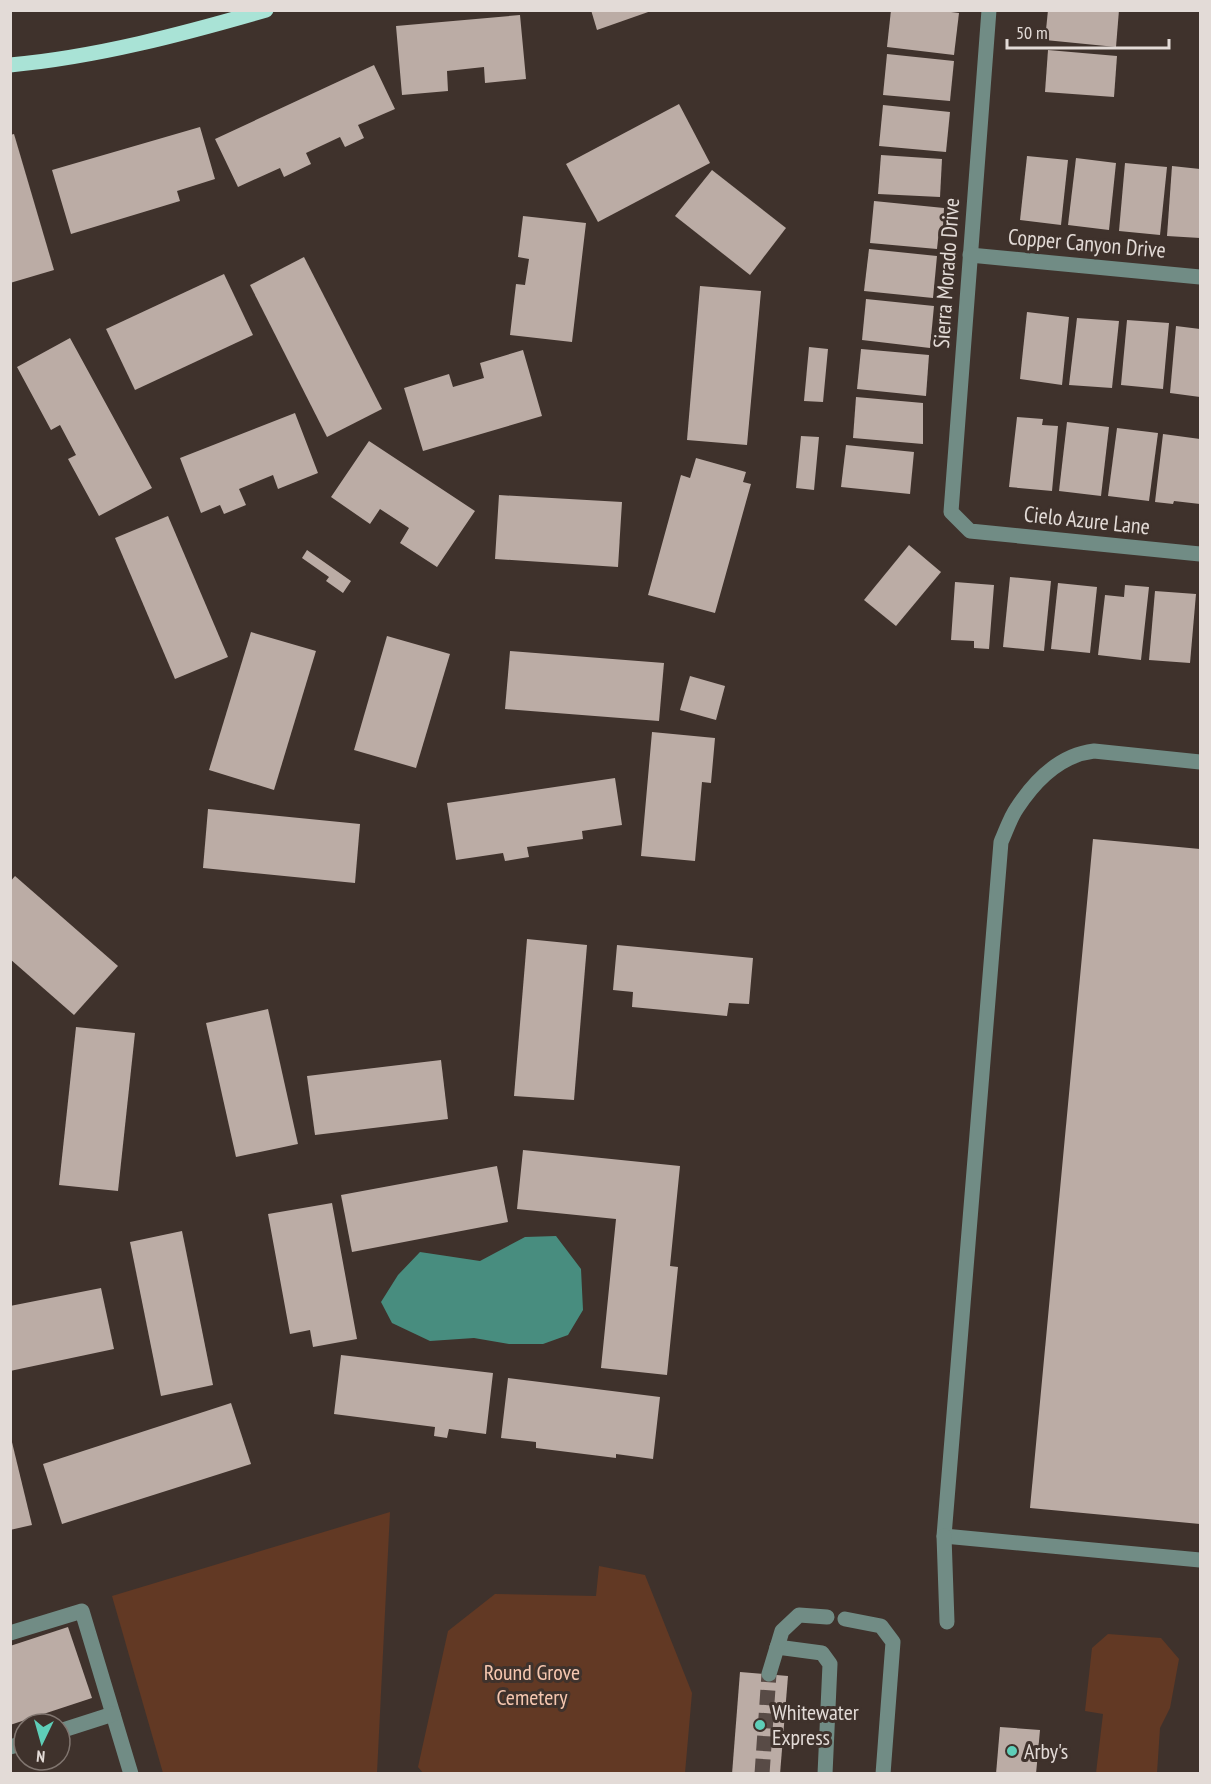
<svg xmlns="http://www.w3.org/2000/svg" width="1211" height="1784" font-family="'PT Sans Narrow',sans-serif">
  <rect width="100%" height="100%" fill="#3f322c"/>
  <g fill="#623924">
    <polygon points="390,1512 377,1773 163,1773 112,1596"/>
    <polygon points="599,1566 645,1575 692,1693 685,1773 423,1773 418,1767 448,1631 495,1594 596,1596"/>
    <polygon points="1108,1634 1161,1638 1179,1659 1170,1708 1160,1728 1157,1773 1096,1773 1103,1714 1085,1711 1092,1648"/>
  </g>
  <polygon fill="#488d7f" points="556,1236 581,1269 583,1310 568,1335 543,1344 509,1344 474,1338 430,1341 392,1323 381,1302 398,1275 420,1252 480,1261 525,1237"/>
  <g fill="#bbaca5">
    <polygon points="591,10 651,10 651,11 597,30"/>
    <polygon points="891,10 935,10 959,13 954,55 887,47"/>
    <polygon points="1048,10 1119,10 1116,47 1045,40"/>
    <polygon points="520,15 526,79 485,83 484,67 447,71 448,91 402,95 396,26"/>
    <polygon points="1048,50 1117,56 1114,97 1045,92"/>
    <polygon points="887,54 954,61 950,101 883,95"/>
    <polygon points="374,65 395,109 358,125 364,138 345,147 340,137 306,153 311,164 284,177 280,168 238,187 215,139"/>
    <polygon points="679,104 710,163 598,222 566,164"/>
    <polygon points="883,105 950,112 946,152 879,146"/>
    <polygon points="200,127 215,179 177,191 180,201 71,234 52,170"/>
    <polygon points="14,134 54,270 10,283 10,135"/>
    <polygon points="881,155 942,159 940,197 878,194"/>
    <polygon points="1027,156 1068,160 1061,225 1020,220"/>
    <polygon points="1076,158 1116,163 1109,230 1068,225"/>
    <polygon points="1125,163 1167,167 1160,235 1119,231"/>
    <polygon points="1172,166 1200,169 1200,238 1167,236"/>
    <polygon points="712,170 786,228 750,275 675,216"/>
    <polygon points="874,201 944,208 943,229 939,230 937,249 870,243"/>
    <polygon points="523,216 586,223 572,342 510,335 516,284 525,285 529,259 518,257"/>
    <polygon points="869,249 937,256 933,298 864,291"/>
    <polygon points="304,257 382,409 327,437 250,285"/>
    <polygon points="224,274 253,335 135,390 106,329"/>
    <polygon points="700,286 761,291 747,445 687,440"/>
    <polygon points="866,299 934,306 930,348 862,340"/>
    <polygon points="1027,312 1069,317 1062,385 1020,379"/>
    <polygon points="1077,318 1119,321 1112,388 1069,385"/>
    <polygon points="1127,320 1169,323 1163,389 1121,385"/>
    <polygon points="1176,326 1200,329 1200,397 1170,393"/>
    <polygon points="70,338 152,488 99,516 68,459 76,455 60,425 51,430 17,367"/>
    <polygon points="809,347 828,349 823,402 804,401"/>
    <polygon points="861,349 929,355 926,396 857,389"/>
    <polygon points="523,350 542,416 423,451 404,388 449,374 453,387 484,378 480,363"/>
    <polygon points="856,397 923,403 923,444 853,438"/>
    <polygon points="295,413 318,473 278,489 273,475 239,489 246,505 224,514 220,505 201,513 180,458"/>
    <polygon points="1017,417 1043,419 1042,425 1058,426 1052,491 1009,487"/>
    <polygon points="1067,422 1109,427 1101,496 1059,491"/>
    <polygon points="1117,428 1158,433 1149,501 1108,496"/>
    <polygon points="1163,434 1200,439 1200,504 1174,501 1173,504 1155,502"/>
    <polygon points="801,436 819,437 814,490 796,488"/>
    <polygon points="369,441 475,511 437,567 400,543 409,528 380,509 370,524 331,497"/>
    <polygon points="846,445 914,452 910,494 841,487"/>
    <polygon points="696,458 746,472 743,482 751,484 715,613 648,595 681,475 690,478"/>
    <polygon points="499,495 622,502 618,567 495,559"/>
    <polygon points="168,516 228,657 175,679 115,538"/>
    <polygon points="909,545 941,572 896,626 864,600"/>
    <polygon points="307,550 351,581 343,593 326,581 329,577 302,558"/>
    <polygon points="1010,577 1051,581 1044,651 1003,647"/>
    <polygon points="955,582 994,585 989,649 974,648 974,641 951,640"/>
    <polygon points="1058,583 1097,587 1090,653 1051,649"/>
    <polygon points="1125,585 1149,587 1141,660 1098,655 1105,595 1124,597"/>
    <polygon points="1155,591 1196,594 1190,663 1149,660"/>
    <polygon points="251,632 316,651 274,790 209,770"/>
    <polygon points="387,636 450,654 416,768 354,750"/>
    <polygon points="510,651 664,663 659,721 505,709"/>
    <polygon points="690,676 725,686 716,720 680,710"/>
    <polygon points="652,732 715,738 711,783 702,782 695,861 641,856"/>
    <polygon points="615,778 622,825 582,831 583,839 527,847 529,857 505,861 503,853 456,860 447,803"/>
    <polygon points="208,809 360,824 355,883 203,868"/>
    <polygon points="1093,839 1200,849 1200,1524 1030,1508"/>
    <polygon points="15,876 118,966 74,1015 10,959 10,882"/>
    <polygon points="527,939 587,945 574,1100 514,1096"/>
    <polygon points="617,945 753,958 749,1004 729,1003 727,1016 632,1007 633,992 613,990"/>
    <polygon points="268,1009 298,1144 236,1157 206,1023"/>
    <polygon points="76,1027 135,1033 118,1191 59,1185"/>
    <polygon points="441,1060 448,1119 315,1135 307,1076"/>
    <polygon points="523,1150 680,1166 670,1266 678,1267 667,1375 601,1368 616,1219 517,1209"/>
    <polygon points="497,1166 508,1222 352,1252 341,1195"/>
    <polygon points="332,1203 357,1339 313,1347 310,1330 290,1334 268,1214"/>
    <polygon points="182,1231 213,1385 161,1396 130,1242"/>
    <polygon points="101,1288 114,1349 10,1371 10,1306"/>
    <polygon points="341,1355 493,1373 486,1434 449,1429 447,1438 434,1436 435,1427 334,1414"/>
    <polygon points="508,1378 660,1397 653,1459 616,1454 616,1458 536,1448 536,1442 501,1438"/>
    <polygon points="231,1403 251,1464 62,1524 43,1464"/>
    <polygon points="10,1434 32,1525 10,1530"/>
    <polygon points="68,1627 92,1698 10,1725 10,1646"/>
    <polygon points="740,1672 788,1676 780,1774 732,1774"/>
    <polygon points="1000,1727 1040,1730 1036,1774 996,1774"/>
  </g>
  <g fill="none" stroke-linecap="round" stroke-linejoin="round">
    <polyline stroke="#584b46" stroke-width="15" stroke-dasharray="15 8" stroke-linecap="butt" points="762,1774 769,1674"/>
    <g stroke="#718c85" stroke-width="15">
      <polyline points="989,10 951,512 970,531 1200,554"/>
      <polyline points="970,255 1200,277"/>
      <path d="M1200,762L1094,751C1060,755 1036,779 1017,808C1010,818 1006,831 1001,842L944,1536L1200,1560"/>
      <polyline points="944,1536 947,1622"/>
      <polyline points="845,1619 881,1626 893,1642 883,1774"/>
      <polyline points="10,1633 82,1611 131,1774"/>
      <polyline points="777,1647 822,1653 830,1664 825,1774"/>
      <polyline points="769,1674 782,1631 799,1615 827,1617"/>
      <polyline points="60,1731 113,1714"/>
      <polyline points="10,1747 24,1743"/>
    </g>
    <path stroke="#a9e3d6" stroke-width="15" d="M10,65C97,57 183,34 266,10"/>
  </g>
  <g fill="#5eceb8" stroke="#3f322c" stroke-width="2">
    <circle cx="760" cy="1725" r="6"/>
    <circle cx="1012" cy="1751" r="6"/>
  </g>
  <g text-anchor="middle" stroke-width="6" stroke-linejoin="round" paint-order="stroke">
    <g font-size="22" fill="#e3dbd7" stroke="#3f322c">
      <text transform="translate(1087 243) rotate(5)" y="8">Copper Canyon Drive</text>
      <text transform="translate(946 273) rotate(-86)" y="8">Sierra Morado Drive</text>
      <text transform="translate(1087 520) rotate(6)" y="8">Cielo Azure Lane</text>
    </g>
    <g font-size="22" fill="#f6c7b0" stroke="#3f322c">
      <text x="532" y="1680">Round Grove<tspan x="532" dy="25">Cemetery</tspan></text>
    </g>
    <g font-size="22" fill="#e3dbd7" stroke="#3f322c" text-anchor="start">
      <text x="772" y="1720">Whitewater<tspan x="772" dy="25">Express</tspan></text>
      <text x="1024" y="1759">Arby's</text>
    </g>
  </g>
  <rect width="1211" height="1784" fill="none" stroke="#e3dbd7" stroke-width="24"/>
  <g transform="translate(42 1742) rotate(185)"><circle r="28" fill="#3f322c" stroke="#817670" stroke-width="1.5"/>
  <path d="M0-4.5L10 22L0 15L-10 22Z" fill="#5eceb8"/>
  <text y="-9" font-size="16" font-weight="bold" text-anchor="middle" fill="#e3dbd7">N</text>
  </g>
  <path d="M1007 39v9h162v-9" fill="none" stroke="#e3dbd7" stroke-width="3"/>
  <text x="1016" y="39" font-size="18" fill="#e3dbd7" stroke="#3f322c" stroke-width="4.5" paint-order="stroke">50 m</text>
</svg>
